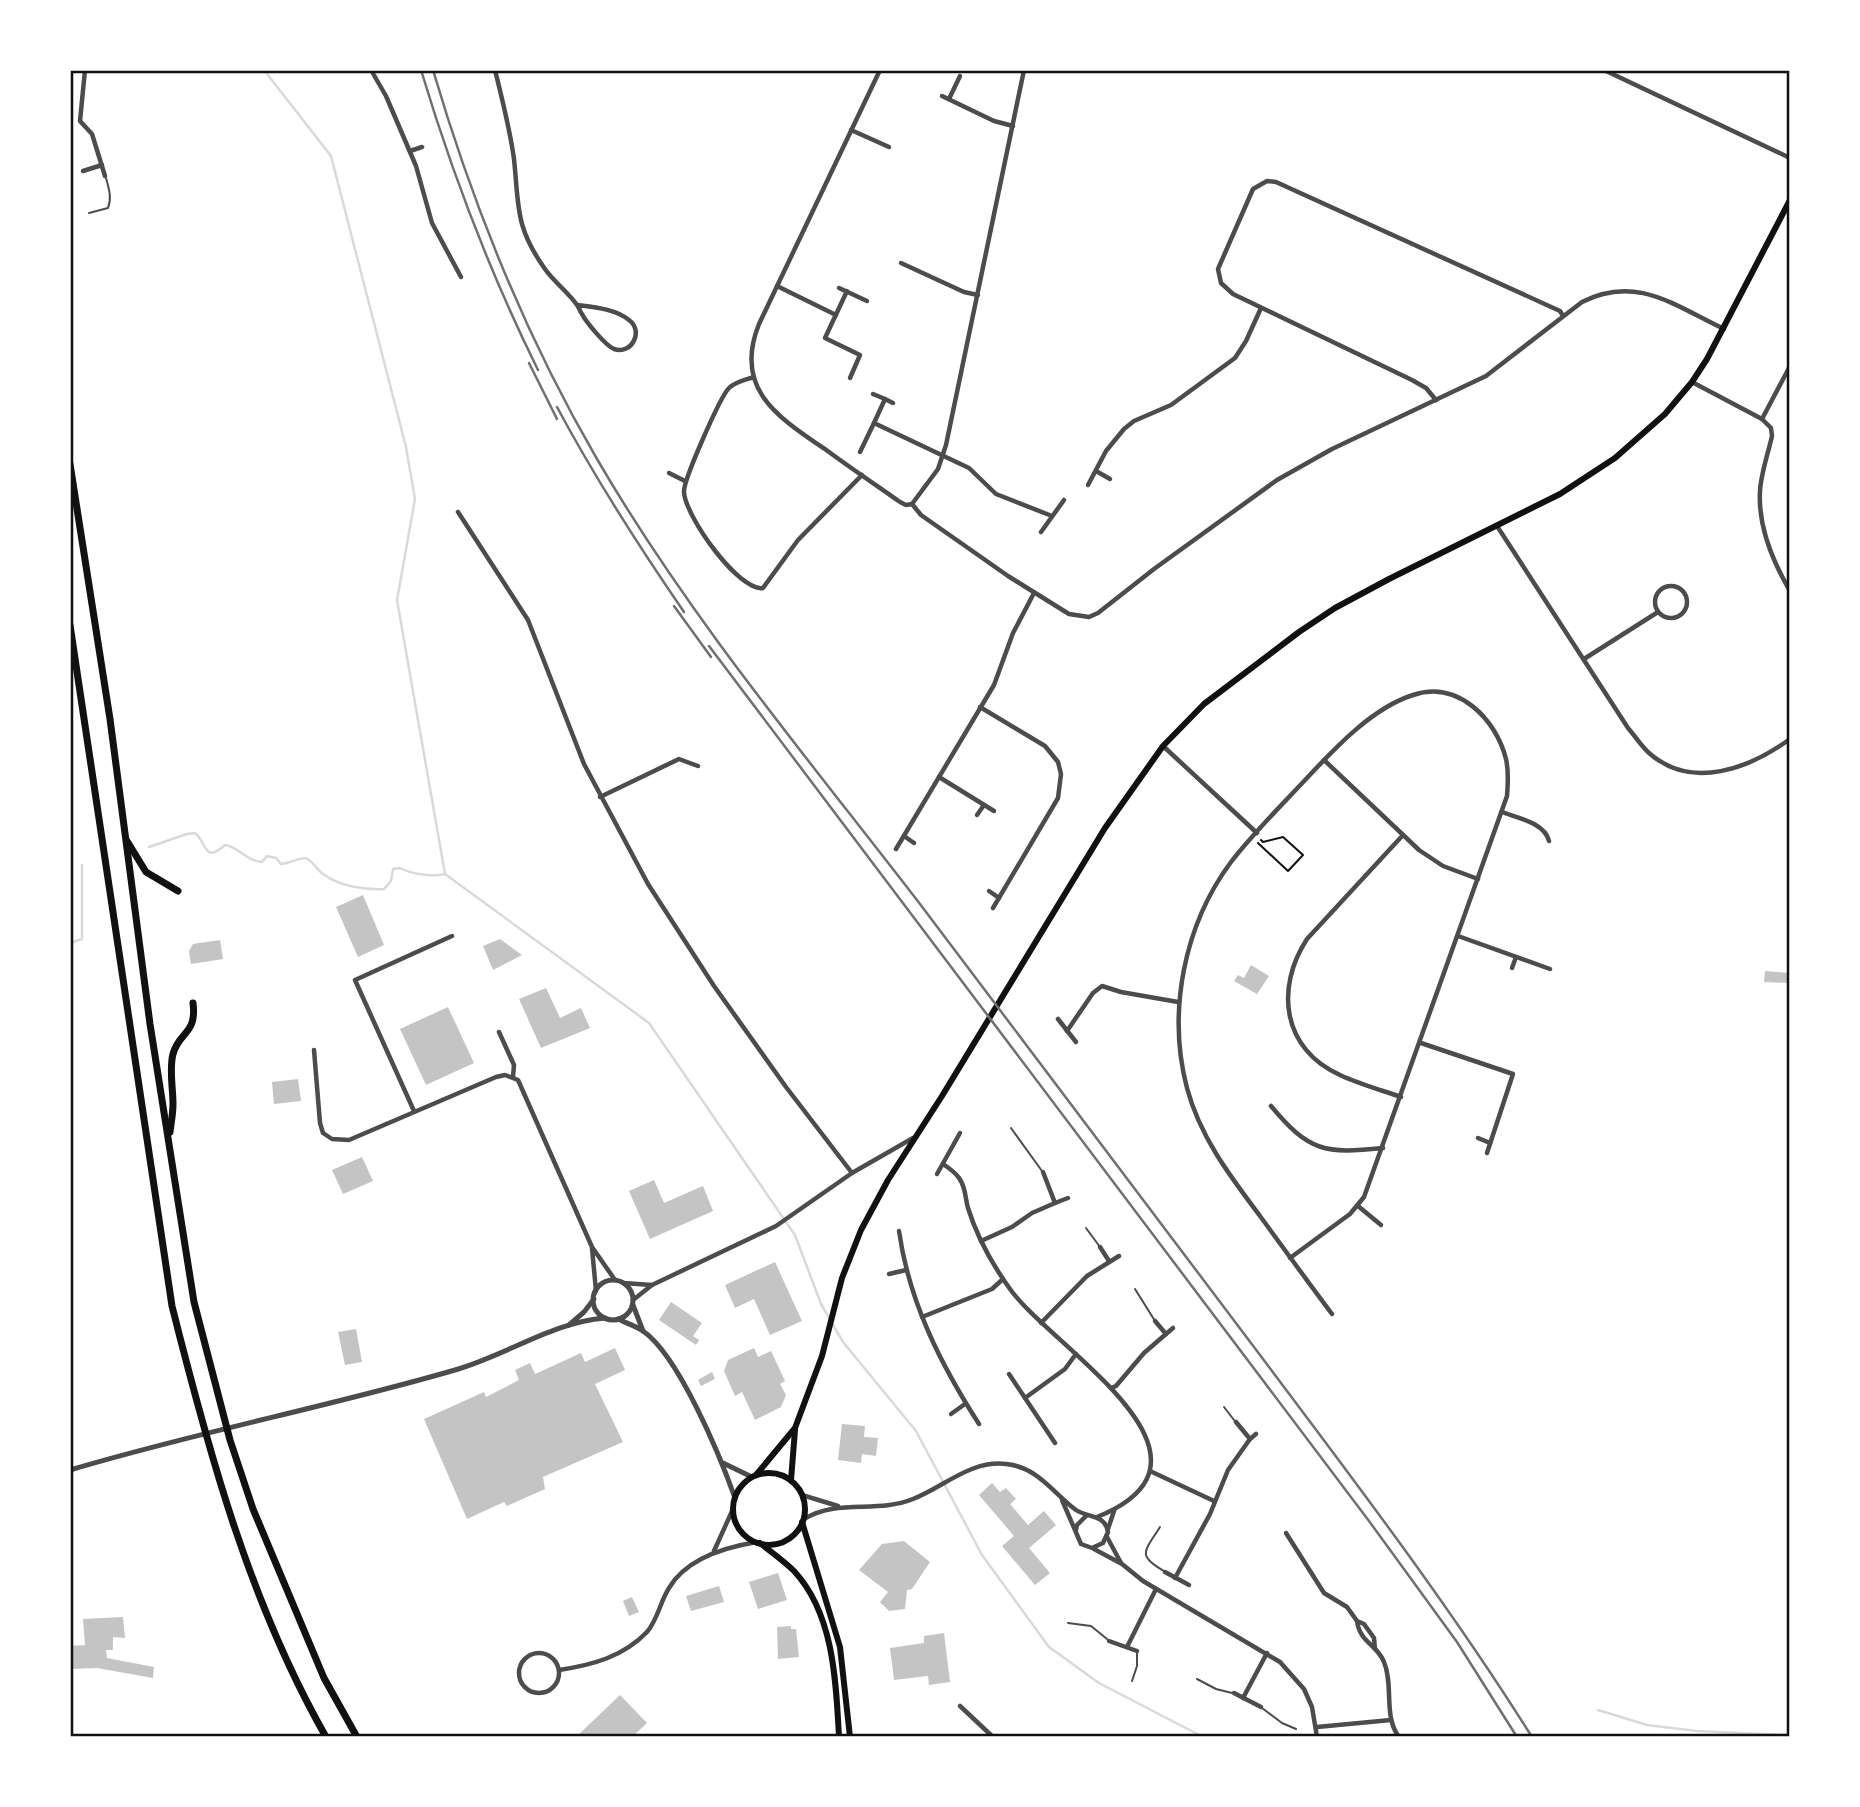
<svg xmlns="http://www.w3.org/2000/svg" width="1860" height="1807" font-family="'Space Grotesk',sans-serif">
  <rect width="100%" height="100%" fill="#fff"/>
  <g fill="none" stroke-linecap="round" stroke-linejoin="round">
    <g stroke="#d9d9d9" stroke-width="2.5">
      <polyline points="264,70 331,156 406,447 415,499 397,600 445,874"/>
      <path d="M149,847L187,834L195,833C207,843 204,864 225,845C239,847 246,861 262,862L267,856L276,858L281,864C291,863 297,858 306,858C314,862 316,869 323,874C339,886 363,890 384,889L391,881L393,869L400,868C411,874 432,877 445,874L649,1023L795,1235L821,1304L843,1342L916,1431L982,1555L1049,1647L1099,1683L1203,1737"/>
      <polyline points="70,943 82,939 82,865"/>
      <polyline points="1598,1710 1647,1725 1697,1731 1784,1735 1790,1734"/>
    </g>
  </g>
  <g fill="#c4c4c4">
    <polygon points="363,895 384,945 358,957 336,907"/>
    <polygon points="500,939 522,955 493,970 483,946"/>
    <polygon points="220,940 223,959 191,964 189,951 193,944"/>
    <polygon points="1251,965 1269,976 1257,994 1234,981 1238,975 1244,978"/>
    <polygon points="1765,971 1789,973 1789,983 1764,982"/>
    <polygon points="546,988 560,1018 581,1008 590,1028 541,1048 519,999"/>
    <polygon points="448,1007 474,1063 426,1085 400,1029"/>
    <polygon points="298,1079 301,1101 274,1104 272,1082"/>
    <polygon points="362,1157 373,1181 343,1194 332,1170"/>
    <polygon points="654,1180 664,1203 703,1186 713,1211 650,1239 629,1191"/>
    <polygon points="775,1262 802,1321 770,1335 754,1299 735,1308 725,1285"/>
    <polygon points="671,1302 702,1323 693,1336 699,1340 696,1345 659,1320"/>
    <polygon points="356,1329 362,1362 345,1365 338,1332"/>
    <polygon points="615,1348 625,1370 595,1384 623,1442 543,1477 545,1489 507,1506 504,1502 467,1519 424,1419 484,1392 486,1397 519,1380 515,1370 530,1363 535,1374 581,1353 585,1362"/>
    <polygon points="754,1348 758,1357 771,1351 785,1381 780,1384 786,1395 781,1407 755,1420 742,1392 735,1396 724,1371 728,1360"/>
    <polygon points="712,1372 715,1379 701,1386 698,1380"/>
    <polygon points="842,1424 865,1426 864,1437 878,1438 876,1456 862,1454 861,1463 838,1460"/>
    <polygon points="992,1483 1000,1492 1006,1488 1016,1499 1010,1504 1028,1525 1044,1511 1056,1525 1029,1548 1050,1573 1035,1585 1002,1546 1014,1536 979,1495"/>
    <polygon points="904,1541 930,1562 912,1589 907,1590 905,1609 889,1611 880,1602 888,1592 859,1570 882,1544"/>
    <polygon points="778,1573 787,1600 758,1609 749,1582"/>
    <polygon points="719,1586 724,1602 691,1611 686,1596"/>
    <polygon points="632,1597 639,1612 629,1616 623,1601"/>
    <polygon points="123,1617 125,1638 113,1637 113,1650 106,1650 107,1658 154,1667 153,1678 97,1668 70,1669 70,1646 85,1645 83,1619"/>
    <polygon points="791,1626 791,1629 796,1629 799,1657 778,1659 777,1627"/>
    <polygon points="944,1633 950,1682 929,1685 928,1676 894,1680 890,1648 924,1643 924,1636"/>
    <polygon points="620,1695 647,1723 632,1737 576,1737"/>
  </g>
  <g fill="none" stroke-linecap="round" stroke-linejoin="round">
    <polyline stroke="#111" stroke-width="2" points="1258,843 1288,871 1303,855 1283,837 1263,842 1261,840"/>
    <g stroke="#4c4c4c" stroke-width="2">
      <path d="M89,213L108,208C112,198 109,189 106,178"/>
      <polyline points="1011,1128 1042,1171"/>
      <polyline points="1086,1228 1100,1247"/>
      <polyline points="1135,1289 1155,1321"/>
      <polyline points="1224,1407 1234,1420"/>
      <path d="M1160,1527C1145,1551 1136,1555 1164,1571"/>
      <polyline points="1068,1623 1091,1626 1107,1639"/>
      <polyline points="1197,1679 1216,1689 1232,1693"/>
      <polyline points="1132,1681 1137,1666 1137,1651"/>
      <polyline points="1262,1708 1282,1723 1296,1729"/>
    </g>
    <g stroke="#4c4c4c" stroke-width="4.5">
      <polyline points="85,70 80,121 92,134 105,176"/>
      <polyline points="371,70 386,96 416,166 432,223 461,277"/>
      <path d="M495,70C502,99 510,129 514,159C519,207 515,227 545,269C554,282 568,292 577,305C580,309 579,310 582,314C586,322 606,346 614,349C632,355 644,331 629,320C616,309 594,307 578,305"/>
      <path d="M880,70L759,324C732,391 781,419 829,452C852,469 876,485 900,502L906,505L912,504"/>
      <polyline points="1604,70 1790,158"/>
      <polyline points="942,96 994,121 1013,126"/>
      <polyline points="949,99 960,76"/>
      <polyline points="851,130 889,147"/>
      <polyline points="410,151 422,147"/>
      <polyline points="83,171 102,165"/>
      <polyline points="901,263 964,292 978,295"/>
      <polyline points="777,286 836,315"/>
      <polyline points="839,288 867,301"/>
      <polyline points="847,291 825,338 860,355 850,378"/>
      <path d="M754,377C745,380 735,382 729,388C720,397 683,481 684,492C685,516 739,592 763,588L798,540L862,475"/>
      <path d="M1692,382L1762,419L1771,428L1772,436C1768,454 1761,473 1760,491C1758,525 1773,562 1790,591"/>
      <polyline points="873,394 885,399"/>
      <polyline points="1436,400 1426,388 1412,380 1233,294 1221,283 1218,269 1253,189 1267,181 1276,182 1560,311 1563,316"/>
      <polyline points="1762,419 1790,366"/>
      <polyline points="874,423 885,399 893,403"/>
      <polyline points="860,452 874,423 969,468 996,494 1052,516"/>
      <polyline points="1096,471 1110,479"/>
      <polyline points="669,473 685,481"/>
      <polyline points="1088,485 1106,451 1124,429 1134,421 1171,405 1235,358 1246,341 1261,308"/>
      <path d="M912,504L921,515L1008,576L1069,614L1089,617L1098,613L1154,569L1277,480L1332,449L1486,376L1582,302C1636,274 1675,306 1724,329"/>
      <polyline points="912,504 938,469 946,445 1024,70"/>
      <polyline points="458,512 528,620 584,764 648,884 714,986 786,1087 852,1173"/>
      <path d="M1497,526L1628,728C1635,736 1641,746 1649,753C1692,791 1750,768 1790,739"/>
      <polyline points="1041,532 1064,500"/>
      <circle cx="1671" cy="602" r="16"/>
      <polyline points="1584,659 1658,612"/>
      <polyline points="980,707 1045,746 1058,762 1061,774 1058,798 993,908"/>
      <polyline points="1163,746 1257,833"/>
      <polyline points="1324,760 1419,850 1443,866 1478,879"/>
      <polyline points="939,777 994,811"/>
      <polyline points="600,797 679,759 698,766"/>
      <path d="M1502,812C1518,818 1545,823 1549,841"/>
      <polyline points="977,815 984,805"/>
      <polyline points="904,836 914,843"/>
      <polyline points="896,849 994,685 1013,633 1034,593"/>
      <polyline points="989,891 999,898"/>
      <polyline points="1458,936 1550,969"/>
      <polyline points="1512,968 1516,957"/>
      <polyline points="1058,1019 1076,1042"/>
      <polyline points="1067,1031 1093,993 1102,986 1121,992 1178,1002"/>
      <polyline points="499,1032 514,1065 513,1077"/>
      <polyline points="1421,1043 1513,1074 1487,1153"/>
      <polyline points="314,1050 320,1123 323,1133 332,1139 349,1140 496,1077 505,1075 518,1080 592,1247 615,1280"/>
      <path d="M1401,1097C1381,1090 1359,1084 1340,1075C1282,1049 1275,988 1307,939L1403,835"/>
      <path d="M1271,1106C1309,1152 1325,1154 1383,1148"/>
      <polyline points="414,1111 355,980 452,936"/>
      <polyline points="1478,1138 1490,1143"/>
      <path d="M943,1164C949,1168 955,1172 959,1178C966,1187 965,1198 968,1208C977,1237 992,1264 1010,1289C1051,1347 1243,1458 1097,1517"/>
      <polyline points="937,1174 960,1133"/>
      <polyline points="1055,1203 1068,1198"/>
      <polyline points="1358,1206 1381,1225"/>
      <path d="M899,1231C909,1302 941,1365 979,1424"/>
      <polyline points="981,1241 1012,1227 1032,1213 1055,1203 1043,1172"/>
      <polyline points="1100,1247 1109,1261"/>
      <polyline points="592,1248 596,1291"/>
      <path d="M1290,1258L1350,1214L1364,1197L1507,796C1508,784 1509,772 1506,759C1496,719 1458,680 1413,695C1372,708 1335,748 1306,779C1281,806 1254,832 1231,862C1184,925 1167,1012 1187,1088C1200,1137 1230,1176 1260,1216C1284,1249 1308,1282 1332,1314"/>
      <polyline points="889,1274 906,1270"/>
      <polyline points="623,1283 652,1285"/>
      <polyline points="633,1300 652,1285 776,1226 852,1173 913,1138"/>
      <polyline points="922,1317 992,1289 1003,1279"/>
      <polyline points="1041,1323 1087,1276 1119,1256"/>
      <polyline points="1166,1334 1173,1328"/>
      <polyline points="1009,1374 1055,1443"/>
      <polyline points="1111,1388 1116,1386 1144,1353 1166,1334 1155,1321"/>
      <polyline points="1025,1398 1065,1369 1076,1354"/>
      <polyline points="951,1414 965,1404"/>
      <polyline points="1250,1439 1256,1434"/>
      <polyline points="1150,1471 1214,1501"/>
      <polyline points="802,1495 838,1506"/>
      <path d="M804,1519C839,1498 876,1514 913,1499C944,1487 970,1460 1006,1464C1038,1467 1053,1493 1076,1510C1088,1518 1105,1514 1108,1532L1103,1543L1092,1548L1081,1544L1062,1500"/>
      <polyline points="1108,1529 1114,1511"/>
      <polyline points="1076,1530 1077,1525 1086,1516"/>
      <polyline points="1286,1533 1324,1593 1347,1607 1357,1621 1364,1624 1374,1638 1375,1649"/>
      <polyline points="1107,1537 1121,1563"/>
      <polyline points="1094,1549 1122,1564 1143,1581 1280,1662 1304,1689 1312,1707 1317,1737"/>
      <polyline points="714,1551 733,1509"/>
      <polyline points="1165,1572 1189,1585"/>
      <polyline points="1175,1578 1210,1514 1228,1470 1250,1439 1236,1422"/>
      <path d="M1357,1621C1360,1643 1377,1644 1384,1662C1394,1686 1383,1716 1399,1737"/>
      <polyline points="1109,1641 1137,1651"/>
      <polyline points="1127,1647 1156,1589"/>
      <circle cx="539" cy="1673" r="20"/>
      <path d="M559,1670C592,1665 623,1657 647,1632C658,1619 660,1602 669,1588C686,1559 726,1547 757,1542"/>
      <polyline points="1234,1693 1261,1707"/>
      <polyline points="1243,1698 1267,1653"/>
      <polyline points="960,1706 993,1737"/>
      <polyline points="1317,1727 1391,1720"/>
    </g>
    <g stroke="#4c4c4c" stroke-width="5">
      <circle cx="613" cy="1300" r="20"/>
      <polyline points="633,1305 643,1331"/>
      <path d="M618,1319C626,1323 636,1326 643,1331C679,1356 720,1456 735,1498"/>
      <polyline points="569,1325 584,1312 594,1299"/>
      <polyline points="723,1463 752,1477"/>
      <path d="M70,1470C197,1432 328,1407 455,1370C505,1356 553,1322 605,1318"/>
    </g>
    <g stroke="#111" stroke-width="6">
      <circle cx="769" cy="1509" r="36"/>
      <polyline points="756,1475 795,1428 822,1356 842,1278 861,1230 888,1180 942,1096 1105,828 1163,746 1204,704 1299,632 1335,608 1389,579 1560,494 1615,458 1665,414 1692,382 1707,359 1790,200"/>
      <polyline points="791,1480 795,1430"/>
      <polyline points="802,1522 840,1647 850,1737"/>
      <path d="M760,1543C771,1552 784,1561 794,1571C834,1614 836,1682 839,1737"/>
    </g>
    <g stroke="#111" stroke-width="7">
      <polyline points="70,464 110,719 150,1024 194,1302 230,1440 253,1509 324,1678 357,1737"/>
      <path d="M70,625L172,1306C209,1453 250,1604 326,1737"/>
      <polyline points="127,841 146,872 178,891"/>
      <path d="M170,1132C171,1123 173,1114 173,1104C173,1088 169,1069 173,1054C179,1031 197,1035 193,1003"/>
    </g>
    <g stroke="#707070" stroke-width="2.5">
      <path d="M421,70C452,173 490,273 538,370"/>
      <path d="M433,70C473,206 526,337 597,459C690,619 811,762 923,908C1035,1055 1146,1203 1257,1351C1352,1478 1448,1603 1532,1737"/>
      <polyline points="529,363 557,419"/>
      <path d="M557,407C595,478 638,545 684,612"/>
      <polyline points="674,606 711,657"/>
      <polyline points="709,646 1369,1521 1457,1642 1517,1737"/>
    </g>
  </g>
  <rect width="1860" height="1807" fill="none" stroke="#ffffff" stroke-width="144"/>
  <rect x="72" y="72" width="1716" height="1663" fill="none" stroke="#111" stroke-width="2.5"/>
</svg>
